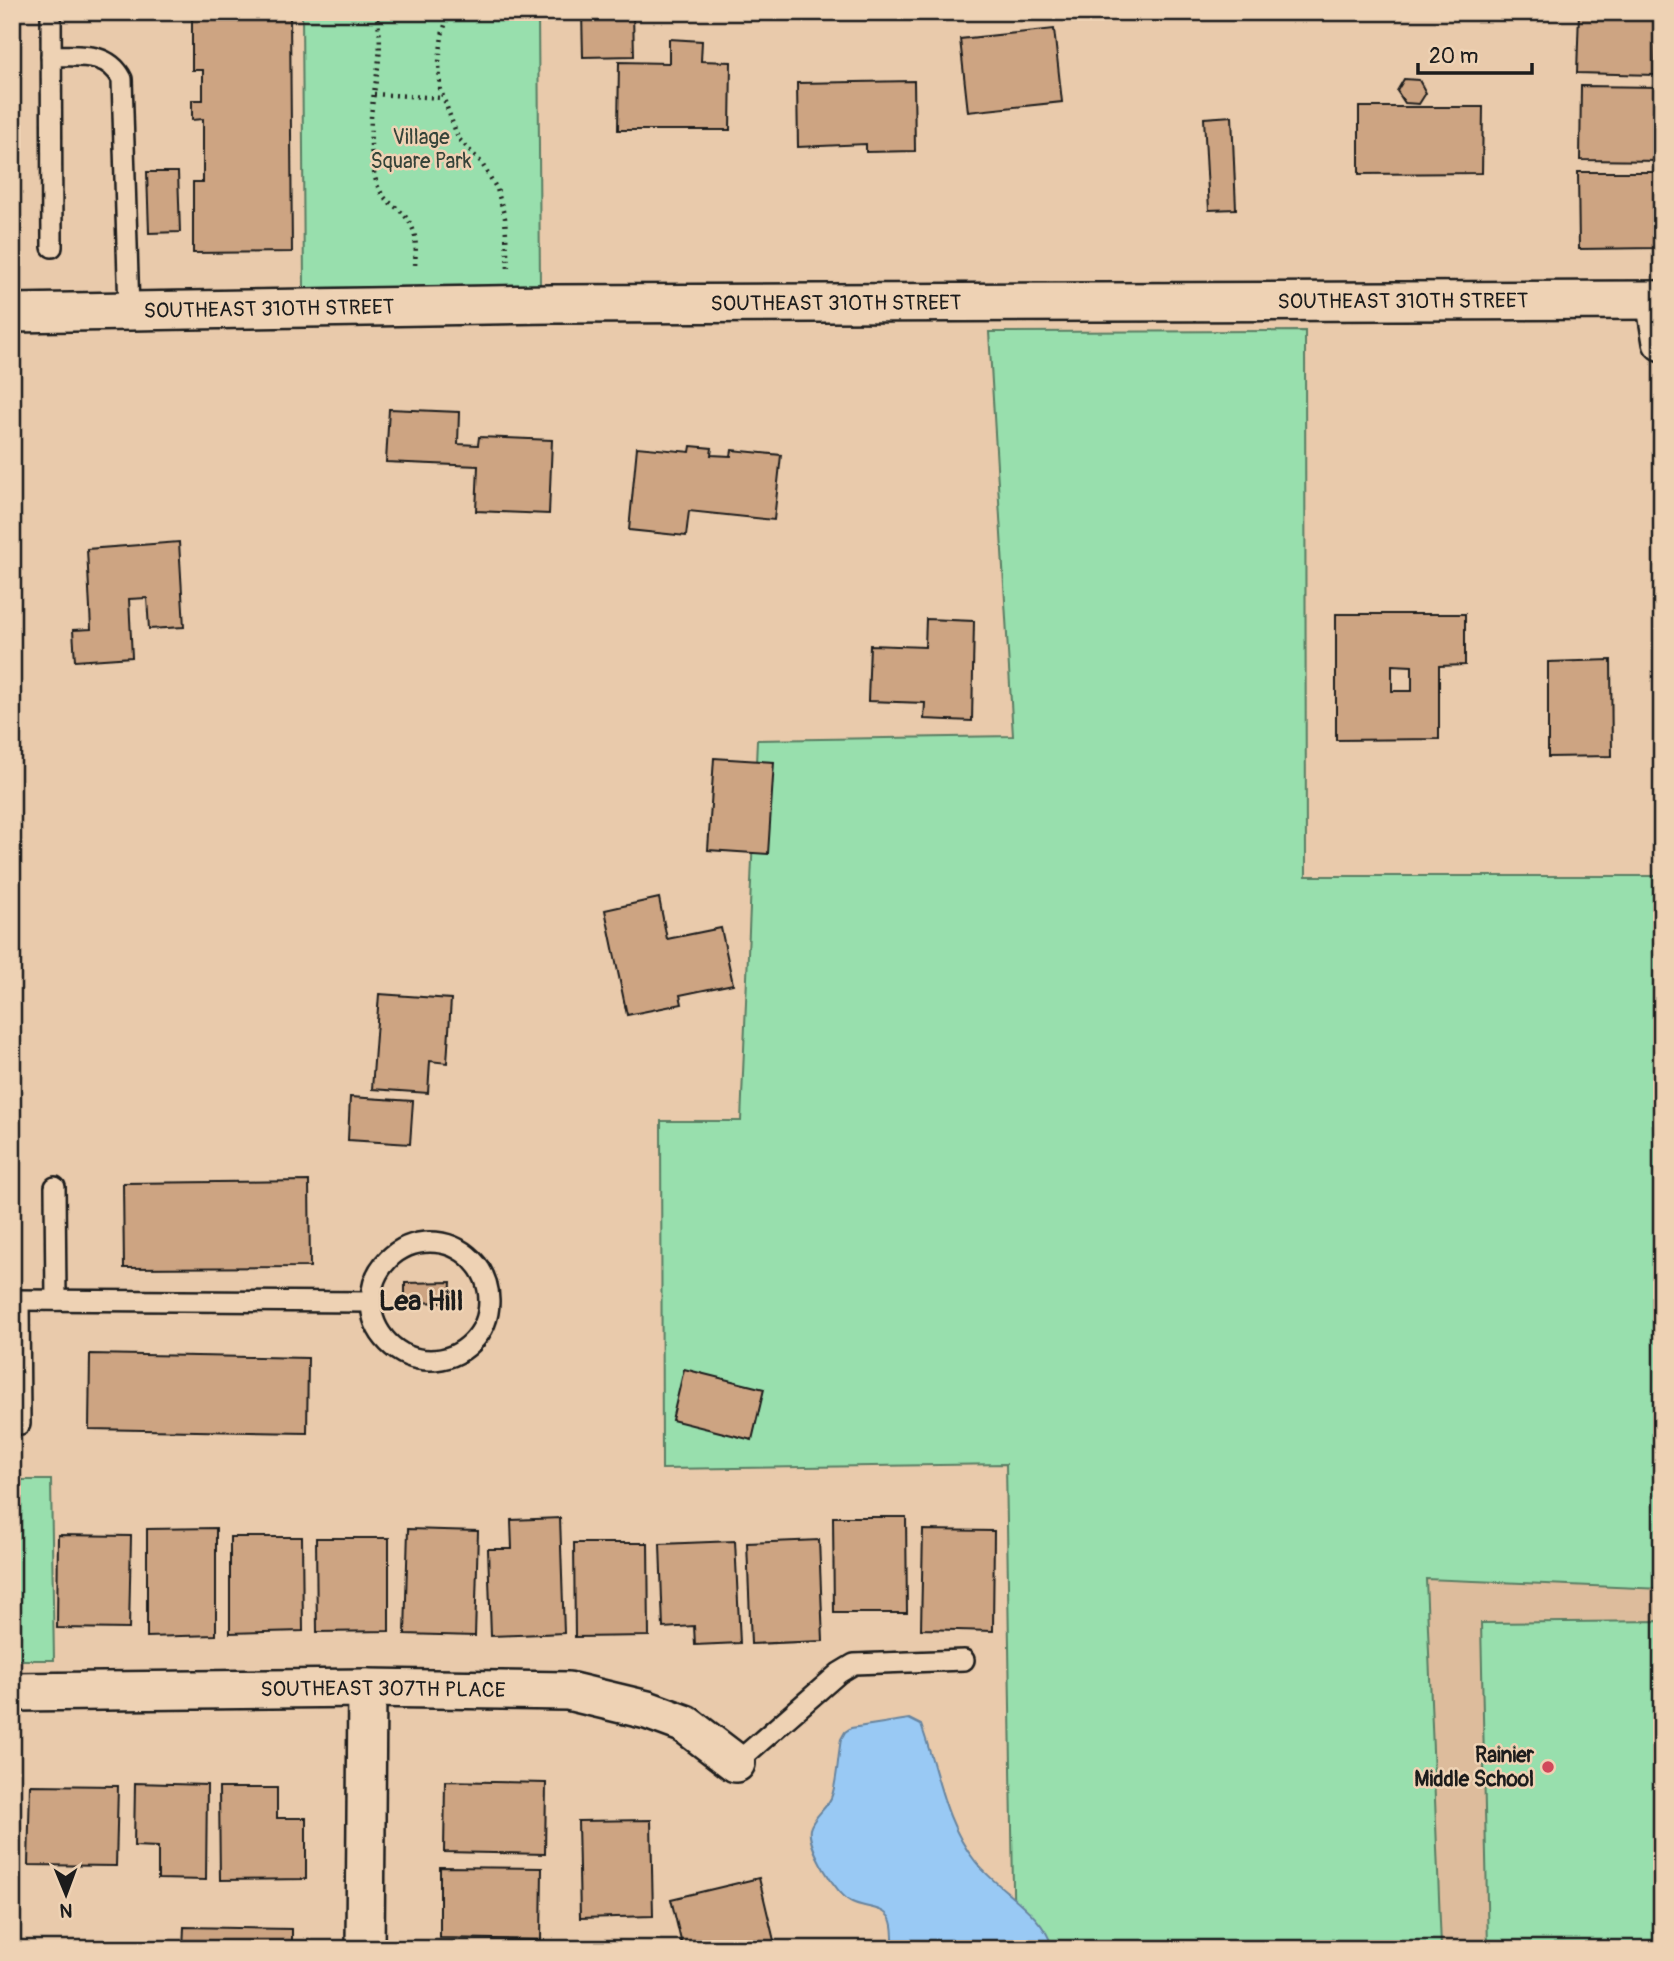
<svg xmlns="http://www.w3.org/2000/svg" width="1674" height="1961" font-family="Pangolin,sans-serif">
  <rect width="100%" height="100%" fill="#e9caab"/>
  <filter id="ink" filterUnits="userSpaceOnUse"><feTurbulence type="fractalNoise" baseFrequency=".0143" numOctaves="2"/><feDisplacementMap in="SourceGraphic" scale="14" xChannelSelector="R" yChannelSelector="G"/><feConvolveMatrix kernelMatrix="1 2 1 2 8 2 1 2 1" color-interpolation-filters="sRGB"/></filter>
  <g filter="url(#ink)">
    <polygon fill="#ddbc9c" points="1426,1579 1662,1589 1662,1949 1411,1949 1441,1946"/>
    <g fill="#98dfad" stroke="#5a7e64" stroke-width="2">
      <polygon points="302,12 538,12 540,286 304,288"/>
      <polygon points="1305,331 1306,876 1662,876 1662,1589 1426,1579 1441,1946 1411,1949 1014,1949 1006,1464 662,1469 661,1121 741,1121 757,740 1013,736 989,332"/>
      <polygon points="12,1480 51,1480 54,1660 12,1660"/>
      <polygon points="1662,1621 1662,1949 1488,1949 1481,1623"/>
    </g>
    <path fill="#99c9f4" stroke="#67849e" stroke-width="2" d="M909,1719L921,1725C938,1771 944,1822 975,1861C998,1891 1043,1911 1053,1949H900L894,1946C892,1937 894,1926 890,1919C884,1906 863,1908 852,1902C836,1895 807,1846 810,1829C813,1817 826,1809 831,1798C837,1785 838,1755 841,1739L845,1732L851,1728Z"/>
    <g fill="#cda482" stroke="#1c1c1c" stroke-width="2" fill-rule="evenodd">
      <polygon points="582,12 633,12 634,56 583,57"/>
      <polygon points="1579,12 1657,12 1655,75 1577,73"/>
      <polygon points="290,14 292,252 193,253 193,182 203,182 203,119 192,120 192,100 203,100 203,70 192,70 192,15"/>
      <polygon points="1054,29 1062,102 968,112 960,39"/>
      <polygon points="669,39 702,41 701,61 731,62 730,130 618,130 619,62 669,63"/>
      <polygon points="1404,79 1419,80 1426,93 1419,104 1405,103 1397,91"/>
      <polygon points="914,81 915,151 866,152 866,144 798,147 797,83"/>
      <polygon points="1581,86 1662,87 1662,161 1580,160"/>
      <polygon points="1359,107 1483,107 1482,173 1359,174"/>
      <polygon points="1232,116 1236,209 1209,210 1204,118"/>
      <polygon points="147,172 178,172 180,232 149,233"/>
      <polygon points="1578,172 1657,172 1658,248 1579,249"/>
      <polygon points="389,409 459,412 458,444 478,445 479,437 552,440 549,514 476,511 478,466 386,462"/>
      <polygon points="691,446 712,448 711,455 731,456 732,450 781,455 774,520 689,511 686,536 629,530 637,447 690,452"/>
      <polygon points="179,542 184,627 149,629 147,598 129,599 132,657 75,661 73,630 91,629 87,549"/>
      <path d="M1336,614H1465V665L1439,666V739L1336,740ZM1392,665L1412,666V691H1392Z"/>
      <polygon points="926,619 974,621 972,721 924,719 925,703 868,701 870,645 925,647"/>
      <polygon points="1611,660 1612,756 1548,757 1548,662"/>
      <polygon points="714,758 774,762 768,854 708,850"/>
      <polygon points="659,898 667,939 721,928 733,984 680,995 682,1004 627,1015 605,910"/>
      <polygon points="379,994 451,999 447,1063 430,1061 428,1093 372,1089"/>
      <polygon points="350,1097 413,1101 410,1144 348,1140"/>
      <polygon points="309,1181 310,1267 124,1268 123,1183"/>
      <polygon points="451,1282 450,1302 405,1303 405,1283"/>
      <polygon points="90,1354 308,1358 307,1433 89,1429"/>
      <polygon points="684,1369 764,1389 752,1440 672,1420"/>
      <polygon points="833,1517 906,1517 907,1613 834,1613"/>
      <polygon points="560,1518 564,1633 491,1636 488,1549 512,1549 511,1520"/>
      <polygon points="216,1528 216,1635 147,1637 147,1529"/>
      <polygon points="408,1529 478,1531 475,1636 405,1634"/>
      <polygon points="923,1530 994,1531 993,1631 921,1629"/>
      <polygon points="58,1535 131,1536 129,1629 57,1628"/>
      <polygon points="230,1537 302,1537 303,1631 230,1633"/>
      <polygon points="316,1538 389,1538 389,1631 317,1632"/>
      <polygon points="819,1540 823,1641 751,1644 747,1543"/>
      <polygon points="735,1541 740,1643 695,1645 694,1626 663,1628 660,1544"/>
      <polygon points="574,1543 648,1543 649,1636 575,1637"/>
      <polygon points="445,1781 546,1783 545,1854 444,1852"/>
      <polygon points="135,1783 207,1785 206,1880 158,1879 158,1847 134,1846"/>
      <polygon points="30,1785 118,1786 116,1866 28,1865"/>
      <polygon points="219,1788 277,1788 277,1818 306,1818 306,1879 220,1880"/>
      <polygon points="651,1820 653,1916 580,1918 578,1821"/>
      <polygon points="440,1867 542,1868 541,1940 440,1938"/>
      <polygon points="759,1878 776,1949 683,1949 671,1899"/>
      <polygon points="184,1927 292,1929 292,1949 183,1949"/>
    </g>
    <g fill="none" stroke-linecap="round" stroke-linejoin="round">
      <g stroke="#1c1c1c" stroke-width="24">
        <g id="service">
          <polyline points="51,12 52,247"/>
          <path d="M51,56C78,56 108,51 122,79L129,311"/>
          <polyline points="55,1187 56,1300"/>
          <circle cx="430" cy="1301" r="59"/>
          <polyline points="12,1300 371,1302"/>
          <polyline points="19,1300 20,1424"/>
          <polyline points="736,1763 839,1673 854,1664 964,1660"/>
        </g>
      </g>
      <g stroke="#1c1c1c" stroke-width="42">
        <g id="minor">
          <polyline points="1655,300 1662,342"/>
          <path id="s1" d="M12,313L552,304L1662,300"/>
          <path id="s2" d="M12,1692L367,1688L568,1691L647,1710L685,1724L736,1763"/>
          <polyline points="365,1949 367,1688"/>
        </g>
      </g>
      <g stroke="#1c1c1c" stroke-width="4.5" stroke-dasharray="2 5" stroke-linecap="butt">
        <path d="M375,12C387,46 373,84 371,118C370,135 371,155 374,172C380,208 399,200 412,227C418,240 415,256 415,269"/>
        <polyline points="449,12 442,35 439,62 440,88 458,138 481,162 497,189 505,218 508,269"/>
        <polyline points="374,94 443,98"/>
      </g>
      <use href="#service" stroke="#eed2b4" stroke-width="19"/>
      <use href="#minor" stroke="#eed2b4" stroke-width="37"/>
    </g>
  </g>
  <circle fill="#d1495b" stroke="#eed2b4" stroke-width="2.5" cx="1548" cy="1767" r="7"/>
  <g text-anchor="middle" stroke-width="5" stroke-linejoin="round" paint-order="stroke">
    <g font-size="21" fill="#354339" stroke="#eed2b4">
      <text x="421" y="144">Village<tspan x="421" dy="24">Square Park</tspan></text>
    </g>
    <g font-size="21" fill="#1c1c1c" stroke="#eed2b4">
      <text dy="7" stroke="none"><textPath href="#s1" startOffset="1391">SOUTHEAST 310TH STREET</textPath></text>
      <text dy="7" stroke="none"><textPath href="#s1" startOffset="824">SOUTHEAST 310TH STREET</textPath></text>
      <text dy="7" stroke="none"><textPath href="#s1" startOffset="257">SOUTHEAST 310TH STREET</textPath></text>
      <text dy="7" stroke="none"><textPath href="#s2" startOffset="371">SOUTHEAST 307TH PLACE</textPath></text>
    </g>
    <g font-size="21" font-weight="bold" fill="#1c1c1c" stroke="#eed2b4" text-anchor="end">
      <text x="1534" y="1762">Rainier<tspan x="1534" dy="24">Middle School</tspan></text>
    </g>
    <g font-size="28" font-weight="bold" fill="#1c1c1c" stroke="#eed2b4">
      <text x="421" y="1310">Lea Hill</text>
    </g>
  </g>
  <rect width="1674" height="1961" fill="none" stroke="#eed2b4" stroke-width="42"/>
  <rect x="21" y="21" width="1632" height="1919" fill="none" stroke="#1c1c1c" stroke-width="2.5" filter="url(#ink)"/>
  <g transform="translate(66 1894) rotate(179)" stroke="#eed2b4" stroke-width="5" paint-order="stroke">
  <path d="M0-5L12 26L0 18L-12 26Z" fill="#1c1c1c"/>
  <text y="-10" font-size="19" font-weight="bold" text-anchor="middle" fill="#1c1c1c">N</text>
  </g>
  <path d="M1418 63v10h114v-10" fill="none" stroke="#1c1c1c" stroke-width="3.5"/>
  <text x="1429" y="63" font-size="21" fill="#1c1c1c" stroke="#eed2b4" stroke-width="5" paint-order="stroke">20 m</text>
</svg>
